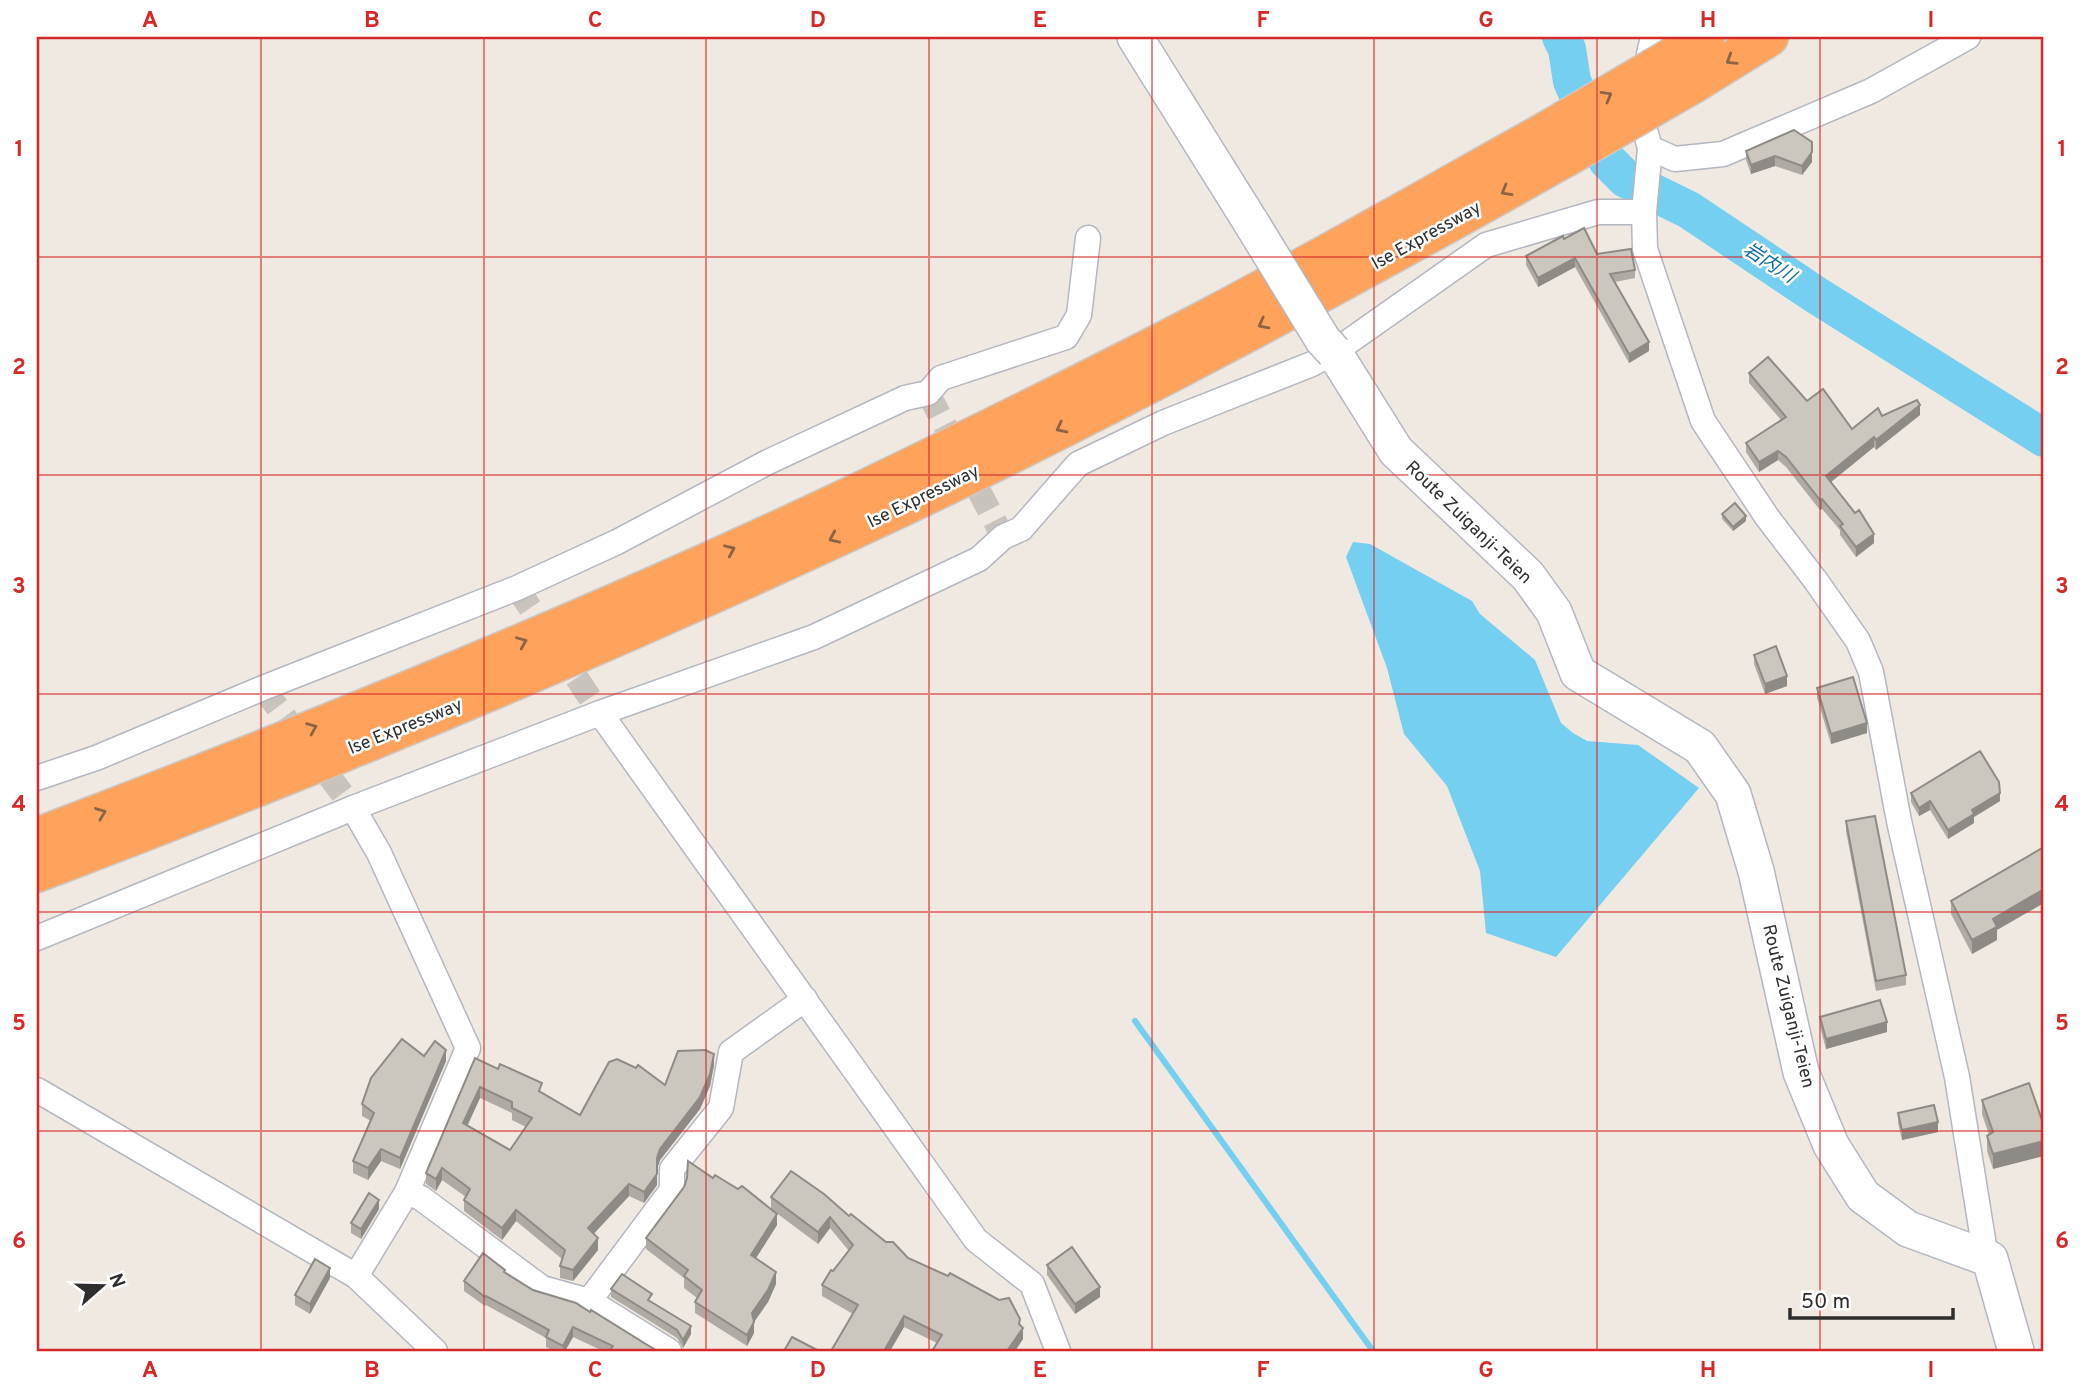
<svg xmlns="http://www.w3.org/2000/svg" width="2081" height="1388" font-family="Overpass,'Noto Sans JP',sans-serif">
  <rect width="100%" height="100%" fill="#efe9e1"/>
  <polygon fill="#75cff0" points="1353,542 1370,544 1472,601 1480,614 1535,660 1561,723 1573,733 1587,741 1638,745 1699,788 1556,957 1486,933 1480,871 1447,786 1404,734 1387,668 1346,557"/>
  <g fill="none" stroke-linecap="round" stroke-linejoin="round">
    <polyline stroke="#75cff0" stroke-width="6" points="1135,1021 1373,1351"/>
    <polyline stroke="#75cff0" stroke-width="38" points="1561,37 1567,49 1572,81 1607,160 1626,179 1689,210 1816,295 2044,438"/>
    <g stroke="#c8c4bd" stroke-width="24" stroke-dasharray="24 12" stroke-linecap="butt">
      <polyline points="928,393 1003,537"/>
      <polyline points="517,588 600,713"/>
      <polyline points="263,688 353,808"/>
    </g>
    <g stroke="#b4b7c1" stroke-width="27">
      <g id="minor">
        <polyline points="1653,37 1649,54 1645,130 1650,148 1644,212 1645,249 1703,421 1767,517 1816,581 1858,641 1871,672 1899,821 1957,1077 1984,1246 1990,1259"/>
        <polyline points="1650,148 1675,159 1723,154 1871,91 1968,37"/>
        <polyline points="600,713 976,1240 1032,1284 1058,1351"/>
        <polyline points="37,778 96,758 263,688 517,588 617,542 766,463 905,398 928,393 941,378 1066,337 1079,315 1088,238"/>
        <polyline points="353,808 379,853 468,1048 407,1192 356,1276"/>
        <polyline points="37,938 353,808 600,713 814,637 979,559 1003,537 1021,529 1078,464 1163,423 1312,364 1334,352 1486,245 1598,212 1644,212"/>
        <polyline points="37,1090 356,1276 435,1351"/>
        <polyline points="407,1192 421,1198 542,1288 589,1301 669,1351"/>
        <polyline points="589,1301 672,1190 672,1169 721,1108 731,1052 805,999"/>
      </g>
    </g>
    <g stroke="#b4b7c1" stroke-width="38">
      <g id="secondary">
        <polyline points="1135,37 1252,224"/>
        <polyline points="1334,352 1396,451 1528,576 1554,612 1578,673 1700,747 1733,794 1756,871 1801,1072 1831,1145 1863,1196 1908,1229 1990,1259 2016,1351"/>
      </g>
    </g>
    <g stroke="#c9c9c9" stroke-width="41">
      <g id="motorway">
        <polyline points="1679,53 1705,37"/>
        <polyline points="1693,84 1769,37"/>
        <path d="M37,837C313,732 589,620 857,493C975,436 1093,378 1210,317C1324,257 1435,193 1548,130"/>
        <path d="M37,873C317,767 594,651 866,524C1104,413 1336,287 1565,158"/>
      </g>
    </g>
    <use href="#minor" stroke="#fff" stroke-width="24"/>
    <use href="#secondary" stroke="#fff" stroke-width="35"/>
    <use href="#motorway" stroke="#ffa35c" stroke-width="38"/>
    <g stroke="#b4b7c1" stroke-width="38" stroke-linecap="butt">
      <polyline id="secondary-bridge" points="1252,224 1323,340 1334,352"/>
    </g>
    <g stroke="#c9c9c9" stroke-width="41" stroke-linecap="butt">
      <g id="motorway-bridge">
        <polyline points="1548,130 1679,53"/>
        <polyline points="1565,158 1693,84"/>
      </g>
    </g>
    <use href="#secondary-bridge" stroke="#fff" stroke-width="35"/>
    <use href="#motorway-bridge" stroke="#ffa35c" stroke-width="38"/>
  </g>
  <g fill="#afaba4" fill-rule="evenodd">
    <polygon points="1746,151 1812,162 1802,175 1775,166 1751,174 1746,160"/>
    <polygon points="1564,239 1597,254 1635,270 1635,278 1615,282 1649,351 1629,363 1575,267 1538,287 1526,265 1526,256"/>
    <polygon points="1749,373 1807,401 1852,429 1882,416 1920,415 1876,450 1874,447 1831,482 1874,543 1856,557 1840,535 1840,530 1822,509 1820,510 1786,467 1778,460 1759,472 1746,452 1746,443 1781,420 1749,383"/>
    <polygon points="1722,514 1746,521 1733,531 1722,519"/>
    <polygon points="1754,655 1787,686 1765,694 1754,664"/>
    <polygon points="1817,688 1867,733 1831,744 1817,698"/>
    <polygon points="1911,793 2000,801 1974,817 1974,823 1948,839 1930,810 1919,816 1911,802"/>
    <polygon points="1846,821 1906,975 1906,985 1876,991 1846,831"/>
    <polygon points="1951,901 1997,930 1997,940 1972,954 1951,914"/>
    <polygon points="1820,1017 1887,1032 1826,1049 1820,1027"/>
    <polygon points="424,1056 446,1061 400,1169 381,1161 368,1180 353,1173 353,1161 371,1121 362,1116 362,1104"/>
    <path d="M475,1058L542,1093L580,1115L665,1085L714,1065L710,1086L700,1109L660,1160L657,1169V1185L644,1203L629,1196L593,1234L598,1250L573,1281L560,1278V1266L562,1259L516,1221L502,1240L464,1211V1200L466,1197L442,1180L436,1191L426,1184V1173ZM480,1098L512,1113V1120L526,1127L510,1150L468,1125Z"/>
    <polygon points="2029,1083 1993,1169 1987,1151 1987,1136 1989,1135 1982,1114 1982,1100"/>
    <polygon points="1898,1113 1938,1132 1902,1140 1898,1123"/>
    <polygon points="687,1178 713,1178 771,1209 771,1197 849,1216 908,1258 1020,1325 1023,1339 1015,1351 932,1351 937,1343 904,1327 890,1351 831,1351 853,1314 822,1296 822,1285 849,1251 830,1228 818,1244 771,1209 777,1225 756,1258 776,1284 768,1302 754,1322 754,1333 747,1346 695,1313 695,1302 697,1298 684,1288 684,1278 646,1249 646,1238 684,1187"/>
    <polygon points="379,1209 361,1239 351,1233 351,1223"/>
    <polygon points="1047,1265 1100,1297 1075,1314 1047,1275"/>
    <polygon points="505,1273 533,1290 590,1312 657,1351 603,1351 573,1337 565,1351 554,1351 546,1347 546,1338 486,1305 485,1306 464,1291 464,1281"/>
    <polygon points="330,1278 310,1314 295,1305 295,1295"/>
    <polygon points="611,1289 652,1302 691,1334 683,1348 677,1338 611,1297"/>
  </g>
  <g fill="#8e8b86">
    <polygon points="1812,152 1812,162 1802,175 1802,166"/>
    <polygon points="1775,156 1775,166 1751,174 1751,165"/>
    <polygon points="1575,258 1575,267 1538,287 1538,278"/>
    <polygon points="1649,342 1649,351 1629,363 1629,354"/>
    <polygon points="1920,405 1920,415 1876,450 1876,440"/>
    <polygon points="1874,437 1874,447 1826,486 1826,476"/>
    <polygon points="1778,451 1778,460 1759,472 1759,462"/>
    <polygon points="1822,499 1822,509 1820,510 1820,500"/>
    <polygon points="1746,516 1746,521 1733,531 1733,527"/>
    <polygon points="1874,534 1874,543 1856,557 1856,547"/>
    <polygon points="1787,676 1787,686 1765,694 1765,684"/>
    <polygon points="1867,723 1867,733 1831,744 1831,734"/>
    <polygon points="2000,793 2000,801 1974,817 1974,823 1948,839 1948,830 1972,810"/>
    <polygon points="1930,801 1930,810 1919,816 1919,808"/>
    <polygon points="2044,889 2044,903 1997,930 1997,940 1972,954 1972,940 1993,919"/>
    <polygon points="1887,1022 1887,1032 1826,1049 1826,1039"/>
    <polygon points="446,1050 446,1061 400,1169 400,1158"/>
    <polygon points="714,1054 714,1065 710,1086 700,1109 660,1160 657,1169 657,1158 660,1149"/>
    <polygon points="480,1087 480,1098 463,1134 463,1123"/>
    <polygon points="1938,1122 1938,1132 1902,1140 1902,1130"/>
    <polygon points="2044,1141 2044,1156 1993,1169 1993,1154"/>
    <polygon points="381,1149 381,1161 368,1180 368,1168"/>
    <polygon points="442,1168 442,1180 436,1191 436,1179"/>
    <polygon points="657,1174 657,1185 644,1203 644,1192"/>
    <polygon points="629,1184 629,1196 588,1240 588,1228"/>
    <polygon points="379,1200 379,1209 361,1239 361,1229"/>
    <polygon points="516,1210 516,1221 502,1240 502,1228"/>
    <polygon points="777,1214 777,1225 751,1266 751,1255"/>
    <polygon points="830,1217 830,1228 818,1244 818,1232"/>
    <polygon points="598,1238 598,1250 573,1281 573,1270"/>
    <polygon points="330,1268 330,1278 310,1314 310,1304"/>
    <polygon points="776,1272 776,1284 768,1302 754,1322 754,1333 747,1346 747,1335 752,1313"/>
    <polygon points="1100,1287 1100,1297 1075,1314 1075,1304"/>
    <polygon points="904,1316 904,1327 890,1351 884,1351"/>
    <polygon points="1020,1319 1020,1330 1023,1328 1023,1339 1015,1351 1007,1351"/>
    <polygon points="691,1326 691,1334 683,1348 683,1340"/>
    <polygon points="573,1327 573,1337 565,1351 563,1351 563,1346"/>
  </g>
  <g fill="#cbc7bf" stroke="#8e8b86" stroke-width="2" fill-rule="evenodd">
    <polygon points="1794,130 1812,142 1812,152 1802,166 1775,156 1751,165 1746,151"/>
    <polygon points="1584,228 1597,254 1631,249 1635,270 1610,274 1649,342 1629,354 1575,258 1538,278 1526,256 1563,236 1564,239"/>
    <polygon points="1768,357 1807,401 1823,389 1852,429 1878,408 1882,416 1917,400 1920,405 1876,440 1874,437 1826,476 1855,513 1859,510 1874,534 1856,547 1840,526 1843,524 1822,499 1820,500 1786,457 1778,451 1759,462 1746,443 1786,417 1749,373"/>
    <polygon points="1735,503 1746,516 1733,527 1722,514"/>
    <polygon points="1776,646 1787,676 1765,684 1754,655"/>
    <polygon points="1853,677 1867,723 1831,734 1817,688"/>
    <polygon points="1980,751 1999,782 2000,793 1972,810 1974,814 1948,830 1930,801 1919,808 1911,793"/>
    <polygon points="1875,816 1906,975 1876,981 1846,821"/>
    <polygon points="2044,847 2044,889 1993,919 1997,927 1972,940 1951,901"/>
    <polygon points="1880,1000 1887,1022 1826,1039 1820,1017"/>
    <polygon points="402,1039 424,1056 435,1041 446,1050 400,1158 381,1149 368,1168 353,1161 374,1113 362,1104 371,1078"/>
    <path d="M705,1050L714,1054L710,1074L700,1097L660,1149L657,1158V1174L644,1192L629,1184L588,1228L598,1238L573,1270L560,1266L565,1250L516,1210L502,1228L464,1200L470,1189L442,1168L436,1179L426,1173L475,1058L498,1069L500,1064L542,1083L539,1091L580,1115L609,1062L617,1059L636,1068L638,1065L665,1085L678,1051ZM480,1087L512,1102V1108L532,1118L510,1150L463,1123Z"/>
    <polygon points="2029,1083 2044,1126 2044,1141 1993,1154 1987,1136 1993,1132 1982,1100"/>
    <polygon points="1934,1105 1938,1122 1902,1130 1898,1113"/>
    <polygon points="688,1161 713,1178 715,1175 738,1189 742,1186 777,1214 751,1255 776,1272 768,1290 752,1313 754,1322 747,1335 695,1302 702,1290 684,1276 688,1270 646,1238 684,1187 687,1178"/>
    <polygon points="791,1171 824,1194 849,1216 851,1214 886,1242 893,1242 908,1258 948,1276 950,1273 999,1300 1009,1298 1020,1319 1019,1324 1023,1328 1007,1351 932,1351 942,1335 904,1316 884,1351 831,1351 858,1305 822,1285 831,1270 833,1271 853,1245 830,1217 818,1232 771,1197"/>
    <polygon points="369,1193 379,1200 361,1229 351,1223"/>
    <polygon points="1072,1247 1100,1287 1075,1304 1047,1265"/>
    <polygon points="483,1253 505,1270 504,1272 533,1290 576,1303 590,1312 591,1310 657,1351 609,1351 613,1346 573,1327 563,1346 546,1337 549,1330 486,1296 485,1297 464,1281"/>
    <polygon points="315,1259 330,1268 310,1304 295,1295"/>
    <polygon points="622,1274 652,1294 648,1300 691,1326 683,1340 677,1330 611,1289"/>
    <polygon points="792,1337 819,1351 784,1351"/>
  </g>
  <defs><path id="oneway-chevron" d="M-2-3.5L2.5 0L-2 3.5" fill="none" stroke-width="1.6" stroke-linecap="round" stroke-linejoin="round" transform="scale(1.75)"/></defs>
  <g stroke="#8c6343">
    <use href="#oneway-chevron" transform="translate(1731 60) rotate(148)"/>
    <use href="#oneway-chevron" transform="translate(1607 96) rotate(-30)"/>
    <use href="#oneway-chevron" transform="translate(1506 191) rotate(150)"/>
    <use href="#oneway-chevron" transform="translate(1263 324) rotate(152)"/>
    <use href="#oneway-chevron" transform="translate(1061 428) rotate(153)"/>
    <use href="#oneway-chevron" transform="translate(834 538) rotate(156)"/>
    <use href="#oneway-chevron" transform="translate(730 550) rotate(-24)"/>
    <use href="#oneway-chevron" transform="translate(522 642) rotate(-23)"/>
    <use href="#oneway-chevron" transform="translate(312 728) rotate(-22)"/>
    <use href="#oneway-chevron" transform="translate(101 813) rotate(-21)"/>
  </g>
  <path fill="none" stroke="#d62828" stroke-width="2" stroke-opacity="0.55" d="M261,37V1351M484,37V1351M706,37V1351M929,37V1351M1152,37V1351M1374,37V1351M1597,37V1351M1820,37V1351M37,257H2044M37,475H2044M37,694H2044M37,912H2044M37,1131H2044"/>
  <g text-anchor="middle" stroke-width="5" stroke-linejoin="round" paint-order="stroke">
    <g font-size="18" fill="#2e2e2e" stroke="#fff">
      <text transform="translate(1426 235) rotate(-29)" y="6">Ise Expressway</text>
      <text transform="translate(923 496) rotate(-26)" y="6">Ise Expressway</text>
      <text transform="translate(1469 522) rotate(44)" y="6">Route Zuiganji-Teien</text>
      <text transform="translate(405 726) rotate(-22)" y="6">Ise Expressway</text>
      <text transform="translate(1789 1006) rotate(76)" y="6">Route Zuiganji-Teien</text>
    </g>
    <g font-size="19" font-style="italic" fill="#0d6fa3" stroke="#fff">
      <text transform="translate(1770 262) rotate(33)" y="7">岩内川</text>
    </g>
  </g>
  <rect width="2081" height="1388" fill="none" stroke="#ffffff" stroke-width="77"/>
  <g transform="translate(102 1286) rotate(70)" stroke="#ffffff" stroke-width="5" paint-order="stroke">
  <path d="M0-5L12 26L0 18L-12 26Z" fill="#2e2e2e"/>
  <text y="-10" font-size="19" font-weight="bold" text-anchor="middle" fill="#2e2e2e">N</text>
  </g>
  <path d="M1790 1308v10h163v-10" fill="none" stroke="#2e2e2e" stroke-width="3.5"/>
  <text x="1801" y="1308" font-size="21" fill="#2e2e2e" stroke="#ffffff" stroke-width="5" paint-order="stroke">50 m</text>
  <rect x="38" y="38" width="2004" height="1312" fill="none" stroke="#d62828" stroke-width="2.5"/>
  <g font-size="23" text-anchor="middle" font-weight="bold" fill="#d62828">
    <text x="150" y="27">A</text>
    <text x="372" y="27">B</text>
    <text x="595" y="27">C</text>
    <text x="818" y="27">D</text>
    <text x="1040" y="27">E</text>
    <text x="1263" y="27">F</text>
    <text x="1486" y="27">G</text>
    <text x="1708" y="27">H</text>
    <text x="1931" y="27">I</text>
    <text x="19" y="156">1</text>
    <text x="2062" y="156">1</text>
    <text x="19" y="374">2</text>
    <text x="2062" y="374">2</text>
    <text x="19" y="593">3</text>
    <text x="2062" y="593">3</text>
    <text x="19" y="811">4</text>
    <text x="2062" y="811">4</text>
    <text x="19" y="1030">5</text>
    <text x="2062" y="1030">5</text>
    <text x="19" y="1248">6</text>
    <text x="2062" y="1248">6</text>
    <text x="150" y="1377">A</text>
    <text x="372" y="1377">B</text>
    <text x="595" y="1377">C</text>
    <text x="818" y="1377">D</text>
    <text x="1040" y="1377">E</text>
    <text x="1263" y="1377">F</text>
    <text x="1486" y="1377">G</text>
    <text x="1708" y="1377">H</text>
    <text x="1931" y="1377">I</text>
  </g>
</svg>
